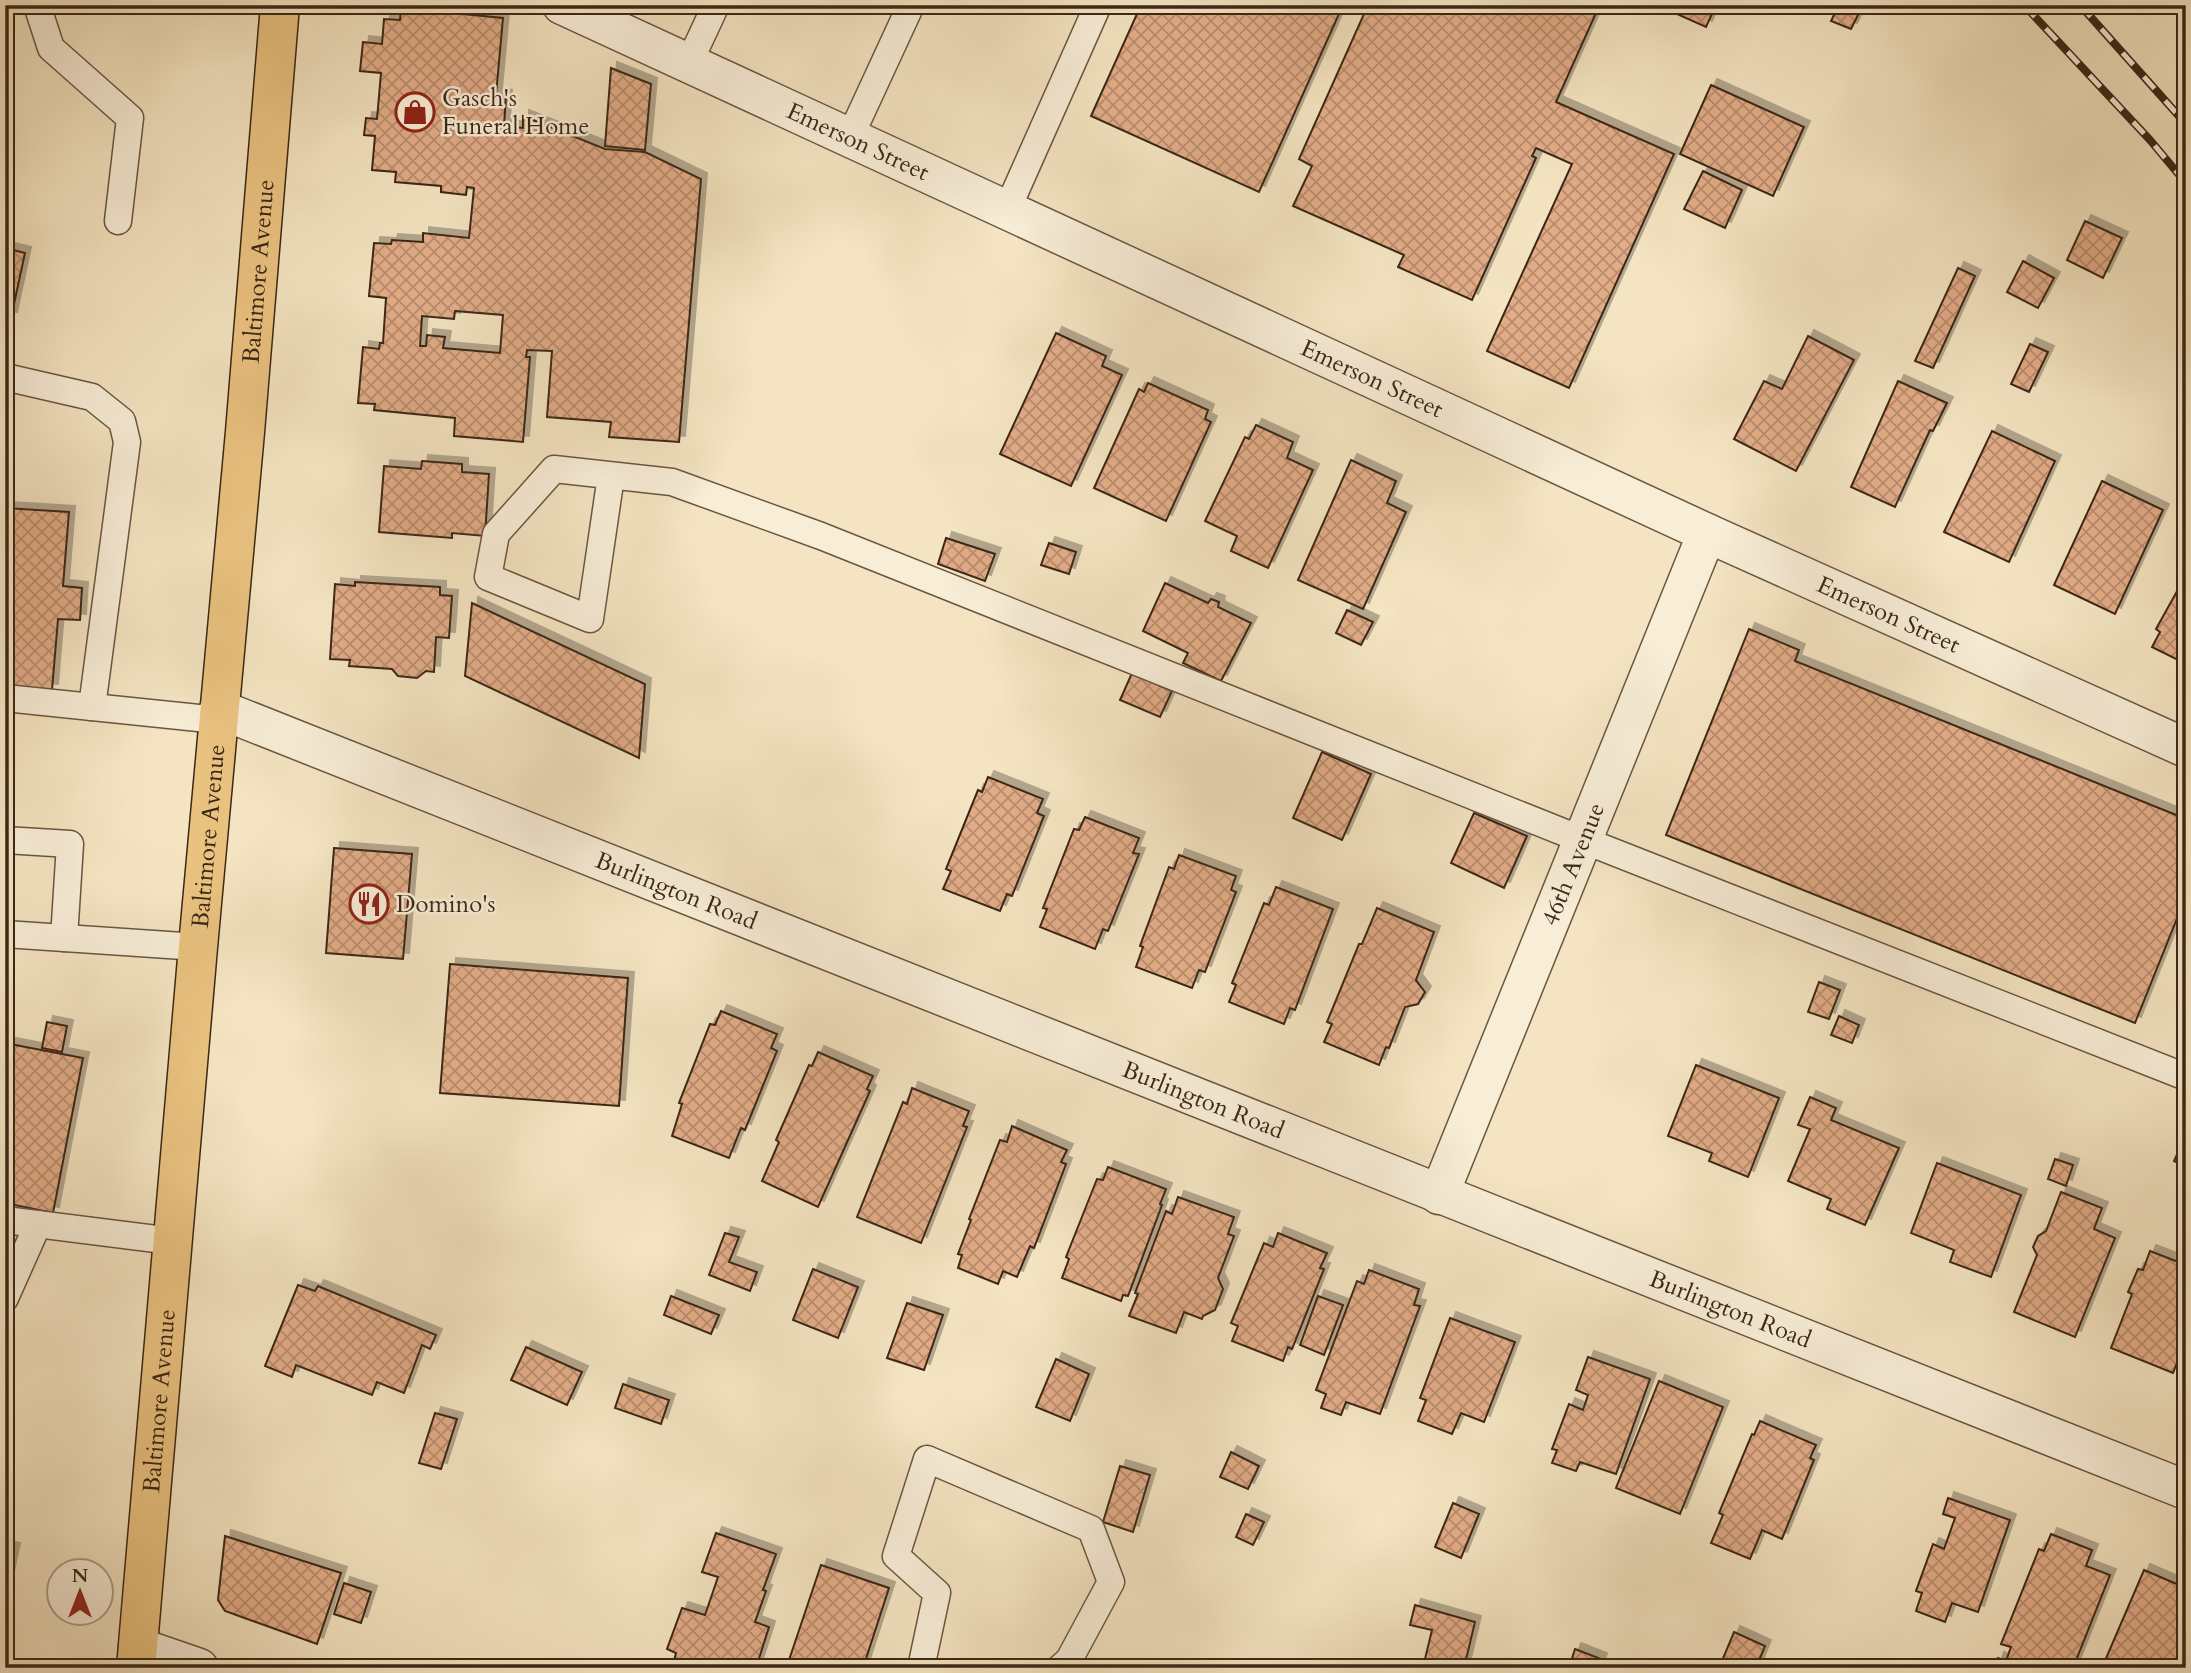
<svg xmlns="http://www.w3.org/2000/svg" width="2191" height="1673" font-family="Cardo,serif">
  <defs>
    <pattern id="building-cross-hatch" width="8" height="8" patternUnits="userSpaceOnUse" patternTransform="scale(1.75)"><rect width="8" height="8" fill="#e2ac87"/><path d="M0 0l8 8M0 8l8-8" fill="none" stroke="#b88c6d"/></pattern>
    <filter id="shadow"><feDropShadow dx="6" dy="-6" stdDeviation="0" flood-color="#0004"/></filter>
  </defs>
  <rect width="100%" height="100%" fill="#f4e4c1"/>
  <filter id="stains"><feTurbulence type="fractalNoise" baseFrequency=".00286" numOctaves="4"/><feColorMatrix values="0 0 0 0 .2 0 0 0 0 .09 0 0 0 0 .02 0 0 0 .5 -.17"/></filter>
  <radialGradient id="worn" r=".72"><stop offset=".6" stop-color="#630" stop-opacity="0"/><stop offset="1" stop-color="#630" stop-opacity=".3"/></radialGradient>
  <g fill="url(#building-cross-hatch)" stroke="#3b2717" stroke-width="2" fill-rule="evenodd" filter="url(#shadow)">
    <polygon points="1141,5 1343,5 1259,192 1091,116"/>
    <polygon points="1368,5 1578,5 1596,13 1556,102 1674,154 1569,388 1487,351 1572,164 1536,148 1532,156 1536,158 1472,300 1398,267 1404,255 1293,206 1312,166 1299,159"/>
    <polygon points="1657,5 1716,5 1706,27"/>
    <polygon points="1839,5 1863,5 1851,29 1831,21"/>
    <path d="M401,8L503,18L496,95L506,96L504,126L523,128V116L605,149L645,152L701,179L679,442L609,437L611,422L547,417L552,351L527,350L526,357H530L523,442L454,436L455,418L374,410L375,404L358,403L363,347L379,349L380,343H383L386,298L369,296L374,243L391,244L392,240L423,242V233L469,238L474,188L467,187L466,195L441,192V186L395,182L396,172L372,170L375,136L364,135L366,118L377,119L381,73L360,71L363,42L382,44L384,19L400,20ZM455,311L503,315L500,353L443,348L445,337L427,335L426,346H420L422,316L454,319Z"/>
    <polygon points="611,68 651,84 645,150 605,146"/>
    <polygon points="1711,85 1804,127 1773,196 1680,154"/>
    <polygon points="1703,171 1742,190 1725,228 1684,209"/>
    <polygon points="2085,221 2122,238 2103,278 2067,260"/>
    <polygon points="5,248 25,253 11,318 5,317"/>
    <polygon points="2023,261 2054,278 2038,308 2007,292"/>
    <polygon points="1958,268 1975,276 1933,368 1915,361"/>
    <polygon points="1056,333 1106,356 1102,366 1122,375 1071,486 1000,454"/>
    <polygon points="1808,336 1854,360 1796,471 1734,439 1764,381 1782,389"/>
    <polygon points="2030,344 2048,352 2029,392 2011,384"/>
    <polygon points="1898,381 1947,403 1933,431 1930,430 1895,507 1851,487"/>
    <polygon points="1148,383 1208,410 1205,419 1211,422 1166,521 1094,488 1139,389 1144,392"/>
    <polygon points="1256,425 1293,442 1287,458 1313,470 1268,568 1231,551 1237,536 1205,521 1245,437 1249,439"/>
    <polygon points="1992,431 2055,461 2009,562 1944,532"/>
    <polygon points="1351,460 1396,481 1387,503 1406,512 1363,609 1298,580"/>
    <polygon points="422,461 462,464 462,472 489,474 485,536 452,533 452,538 379,532 384,466 421,469"/>
    <polygon points="2102,481 2163,510 2115,614 2054,585"/>
    <polygon points="2186,498 2186,519 2178,515"/>
    <polygon points="5,508 69,512 63,586 82,588 80,620 58,619 52,690 5,686"/>
    <polygon points="946,538 995,554 985,581 938,564"/>
    <polygon points="1049,543 1076,552 1069,574 1041,565"/>
    <polygon points="2186,575 2186,664 2152,647 2160,632 2156,629"/>
    <polygon points="355,582 440,587 440,595 452,596 449,638 436,637 434,672 426,671 417,678 398,676 392,669 349,666 350,660 330,659 335,584 355,586"/>
    <polygon points="1165,583 1208,603 1211,599 1219,602 1218,607 1251,623 1221,681 1183,663 1188,653 1143,631"/>
    <polygon points="472,603 645,684 639,758 465,676"/>
    <polygon points="1347,610 1373,622 1361,645 1336,633"/>
    <polygon points="1749,629 1799,650 1795,661 2186,819 2186,896 2135,1023 1666,835"/>
    <polygon points="1132,673 1172,691 1160,717 1120,700"/>
    <polygon points="1322,752 1371,774 1342,840 1293,818"/>
    <polygon points="988,777 1043,799 1037,813 1044,816 1012,896 1007,894 1000,911 943,889 951,871 946,869 978,790 982,792"/>
    <polygon points="1474,813 1527,836 1504,888 1451,863"/>
    <polygon points="1085,817 1139,838 1133,853 1139,854 1108,931 1103,929 1095,949 1040,927 1047,909 1043,908 1074,829 1079,830"/>
    <polygon points="334,848 412,854 403,959 326,953"/>
    <polygon points="1179,855 1236,876 1231,890 1236,892 1205,972 1199,970 1192,988 1136,967 1143,947 1140,946 1169,867 1174,869"/>
    <polygon points="1276,887 1333,909 1295,1010 1290,1008 1284,1024 1229,1002 1236,985 1232,983 1264,903 1269,905"/>
    <polygon points="1377,908 1434,932 1416,980 1425,992 1418,1004 1405,1007 1389,1048 1386,1047 1379,1065 1324,1042 1332,1024 1327,1022 1359,944 1362,944"/>
    <polygon points="450,964 628,978 619,1106 440,1093"/>
    <polygon points="1819,982 1840,990 1829,1019 1808,1012"/>
    <polygon points="721,1011 777,1034 771,1048 777,1051 745,1130 741,1128 729,1158 672,1136 682,1104 679,1103 710,1024 715,1025"/>
    <polygon points="1839,1016 1859,1025 1852,1043 1831,1035"/>
    <polygon points="47,1022 67,1026 62,1052 42,1048"/>
    <polygon points="5,1043 83,1058 53,1213 5,1203"/>
    <polygon points="818,1052 873,1076 867,1089 870,1091 818,1207 762,1181 779,1142 776,1140 809,1065 812,1066"/>
    <polygon points="1696,1065 1779,1098 1748,1177 1709,1161 1712,1153 1668,1136"/>
    <polygon points="912,1088 969,1111 963,1126 967,1127 921,1243 857,1217 903,1102 907,1104"/>
    <polygon points="1810,1097 1836,1108 1831,1120 1899,1148 1865,1225 1827,1209 1831,1199 1788,1181 1810,1129 1798,1125"/>
    <polygon points="1012,1126 1067,1150 1061,1162 1066,1164 1034,1248 1030,1246 1017,1277 1003,1271 998,1284 958,1268 962,1255 958,1254 971,1220 969,1219 1000,1140 1007,1142"/>
    <polygon points="2184,1139 2186,1140 2186,1167 2174,1161"/>
    <polygon points="2055,1159 2073,1165 2066,1186 2048,1179"/>
    <polygon points="1937,1163 2021,1195 1991,1277 1950,1262 1954,1250 1911,1233"/>
    <polygon points="1108,1167 1166,1189 1160,1204 1162,1205 1128,1296 1123,1295 1121,1301 1062,1278 1069,1259 1066,1257 1097,1179 1103,1180"/>
    <polygon points="2061,1192 2102,1208 2094,1229 2115,1238 2075,1337 2014,1312 2037,1255 2033,1247 2038,1236 2046,1231"/>
    <polygon points="1178,1197 1234,1217 1228,1234 1234,1236 1218,1278 1223,1289 1215,1310 1203,1316 1202,1319 1184,1312 1176,1333 1129,1316 1138,1294 1135,1293 1166,1211 1172,1214"/>
    <polygon points="725,1233 739,1237 729,1262 757,1272 750,1291 709,1275"/>
    <polygon points="1278,1233 1327,1253 1320,1268 1324,1269 1292,1349 1288,1347 1283,1361 1232,1341 1238,1326 1231,1323 1264,1243 1273,1247"/>
    <polygon points="2150,1251 2186,1265 2186,1340 2173,1373 2111,1348 2132,1294 2128,1292 2138,1269 2143,1270"/>
    <polygon points="813,1269 858,1287 838,1338 793,1320"/>
    <polygon points="1369,1270 1419,1289 1414,1305 1420,1306 1380,1414 1346,1402 1341,1415 1321,1408 1326,1394 1316,1390 1357,1281 1364,1284"/>
    <polygon points="298,1285 315,1291 318,1286 436,1335 430,1349 422,1345 404,1393 377,1382 372,1395 296,1365 292,1377 265,1366"/>
    <polygon points="671,1296 719,1315 711,1334 664,1315"/>
    <polygon points="1318,1296 1343,1305 1324,1355 1300,1345"/>
    <polygon points="907,1303 943,1315 924,1370 887,1358"/>
    <polygon points="1450,1318 1515,1342 1484,1422 1461,1413 1452,1434 1418,1421 1426,1400 1420,1398"/>
    <polygon points="526,1347 582,1372 567,1405 511,1380"/>
    <polygon points="1588,1357 1650,1379 1616,1474 1580,1462 1576,1471 1552,1463 1557,1450 1552,1449 1569,1404 1583,1410 1588,1395 1576,1390"/>
    <polygon points="1056,1359 1089,1374 1070,1421 1036,1407"/>
    <polygon points="1659,1381 1723,1407 1680,1514 1616,1488"/>
    <polygon points="623,1384 669,1400 661,1424 615,1408"/>
    <polygon points="435,1413 457,1419 441,1469 419,1463"/>
    <polygon points="1760,1421 1816,1445 1810,1458 1814,1460 1782,1539 1762,1530 1750,1559 1711,1543 1723,1515 1719,1513 1752,1434 1754,1435"/>
    <polygon points="1231,1452 1259,1466 1248,1489 1220,1477"/>
    <polygon points="1120,1466 1150,1475 1133,1532 1103,1522"/>
    <polygon points="1948,1498 2010,1520 1978,1612 1952,1603 1945,1622 1916,1611 1922,1593 1916,1591 1933,1544 1944,1549 1955,1518 1943,1514"/>
    <polygon points="1453,1503 1479,1514 1461,1558 1435,1547"/>
    <polygon points="1246,1514 1264,1522 1253,1545 1236,1537"/>
    <polygon points="716,1533 776,1554 763,1590 766,1591 755,1622 769,1627 756,1668 672,1668 676,1653 667,1649 682,1608 705,1615 718,1577 702,1572"/>
    <polygon points="2051,1534 2092,1550 2086,1566 2110,1575 2073,1668 1995,1668 1998,1658 2006,1661 2011,1647 2001,1644 2039,1549 2044,1551"/>
    <polygon points="225,1536 341,1573 317,1644 225,1611 218,1600"/>
    <polygon points="5,1547 14,1549 5,1591"/>
    <polygon points="821,1565 889,1588 863,1668 804,1668 788,1663"/>
    <polygon points="2144,1570 2186,1588 2186,1637 2173,1668 2108,1668 2109,1665 2104,1663"/>
    <polygon points="344,1583 371,1592 361,1623 334,1614"/>
    <polygon points="1415,1605 1475,1622 1464,1668 1425,1659 1432,1630 1410,1625"/>
    <polygon points="1734,1632 1765,1646 1756,1668 1719,1668"/>
    <polygon points="1575,1649 1601,1659 1598,1668 1569,1668"/>
  </g>
  <g fill="none" stroke-linecap="round" stroke-linejoin="round">
    <g stroke="#695642" stroke-width="29">
      <g id="lane">
        <polyline points="37,5 51,48 130,118 118,221"/>
        <polyline points="689,63 716,5"/>
        <polyline points="850,137 911,5"/>
        <polyline points="1007,210 1098,5"/>
        <polyline points="5,377 92,397 122,421 127,442 92,707"/>
        <polyline points="611,476 590,619 488,577 496,534 554,469 672,482 821,536 1583,840 2186,1077"/>
        <polyline points="5,698 218,720"/>
        <polyline points="5,840 70,844 64,938"/>
        <polyline points="5,934 198,947"/>
        <polyline points="5,1220 172,1241"/>
        <polyline points="5,1298 38,1224"/>
        <polyline points="921,1668 937,1593 896,1556 927,1459 1091,1529 1111,1582 1069,1660 1060,1668"/>
      </g>
    </g>
    <g stroke="#695642" stroke-width="41">
      <g id="street">
        <path id="s1" d="M562,5L1707,533L2186,748"/>
        <path id="s2" d="M219,709L2186,1490"/>
        <path id="s3" d="M1439,1195L1707,533"/>
        <polyline points="138,1647 199,1668"/>
      </g>
    </g>
    <g stroke="#3b2717" stroke-width="41">
      <g id="primary">
        <path id="s4" d="M136,1668L198,947L245,432L280,5"/>
      </g>
    </g>
    <use href="#lane" stroke="#f8edd7" stroke-width="26"/>
    <use href="#street" stroke="#f8edd7" stroke-width="38"/>
    <use href="#primary" stroke="#eac280" stroke-width="38"/>
    <g stroke="#3b2717" stroke-width="8">
      <g id="rail">
        <polyline points="2024,5 2150,140 2186,183"/>
        <polyline points="2080,5 2186,124"/>
      </g>
    </g>
    <use href="#rail" stroke="#f8edd7" stroke-width="5" stroke-dasharray="16" stroke-linecap="butt"/>
  </g>
  <defs>
    <g id="shop-ring" transform="scale(2.0125)"><circle r="9.5" fill="#f8edd7" stroke="#8f2418" stroke-width="1.5"/><path d="M-5-2.5h2.3a2.7 3.5 0 0 1 5.4 0H5L5.5 6h-11ZM-1.5-2.5h3a1.5 2.3 0 0 0-3 0Z" fill="#8f2418"/></g>
    <g id="restaurant-ring" transform="scale(2.0125)"><circle r="9.5" fill="#f8edd7" stroke="#8f2418" stroke-width="1.5"/><path d="M-5-6h1v4h1v-4h1v4h1v-4h1v5L-1.5 .5V6h-2V.5L-5-1ZM5-6V6H3V1.5H1.5Q1.5-4 5-6Z" fill="#8f2418"/></g>
  </defs>
  <g fill-rule="evenodd">
    <use href="#shop-ring" x="415" y="112"/>
    <use href="#restaurant-ring" x="369" y="904"/>
  </g>
  <g text-anchor="middle" stroke-width="5" stroke-linejoin="round" paint-order="stroke">
    <g font-size="24" fill="#3b2717" stroke="#f8edd7" text-anchor="start">
      <text x="442" y="106">Gasch's<tspan x="442" dy="28">Funeral Home</tspan></text>
      <text x="396" y="912">Domino's</text>
    </g>
    <g font-size="24" fill="#3b2717" stroke="#f8edd7">
      <text dy="8" stroke="none"><textPath href="#s1" startOffset="326">Emerson Street</textPath></text>
      <text dy="8" stroke="none"><textPath href="#s4" startOffset="1402">Baltimore Avenue</textPath></text>
      <text dy="8" stroke="none"><textPath href="#s1" startOffset="892">Emerson Street</textPath></text>
      <text dy="8" stroke="none"><textPath href="#s1" startOffset="1460">Emerson Street</textPath></text>
      <text dy="8" stroke="none"><textPath href="#s4" startOffset="835">Baltimore Avenue</textPath></text>
      <text dy="8" stroke="none"><textPath href="#s3" startOffset="357">46th Avenue</textPath></text>
      <text dy="8" stroke="none"><textPath href="#s2" startOffset="492">Burlington Road</textPath></text>
      <text dy="8" stroke="none"><textPath href="#s2" startOffset="1059">Burlington Road</textPath></text>
      <text dy="8" stroke="none"><textPath href="#s2" startOffset="1626">Burlington Road</textPath></text>
      <text dy="8" stroke="none"><textPath href="#s4" startOffset="268">Baltimore Avenue</textPath></text>
    </g>
  </g>
  <rect width="2191" height="1673" fill="none" stroke="#f4e4c1" stroke-width="28"/>
  <rect x="7" y="7" width="2177" height="1659" fill="none" stroke="#3b2717" stroke-width="3.5"/>
  <rect x="14" y="14" width="2163" height="1645" fill="none" stroke="#3b2717" stroke-width="2"/>
  <g transform="translate(80 1592)"><circle r="33" fill="#f8edd7" stroke="#ac9e8a" stroke-width="2"/>
  <path d="M0-5L12 26L0 18L-12 26Z" fill="#8f2418"/>
  <text y="-10" font-size="19" font-weight="bold" text-anchor="middle" fill="#3b2717">N</text>
  </g>
  <rect width="100%" height="100%" filter="url(#stains)"/>
  <rect width="100%" height="100%" fill="url(#worn)"/>
</svg>
